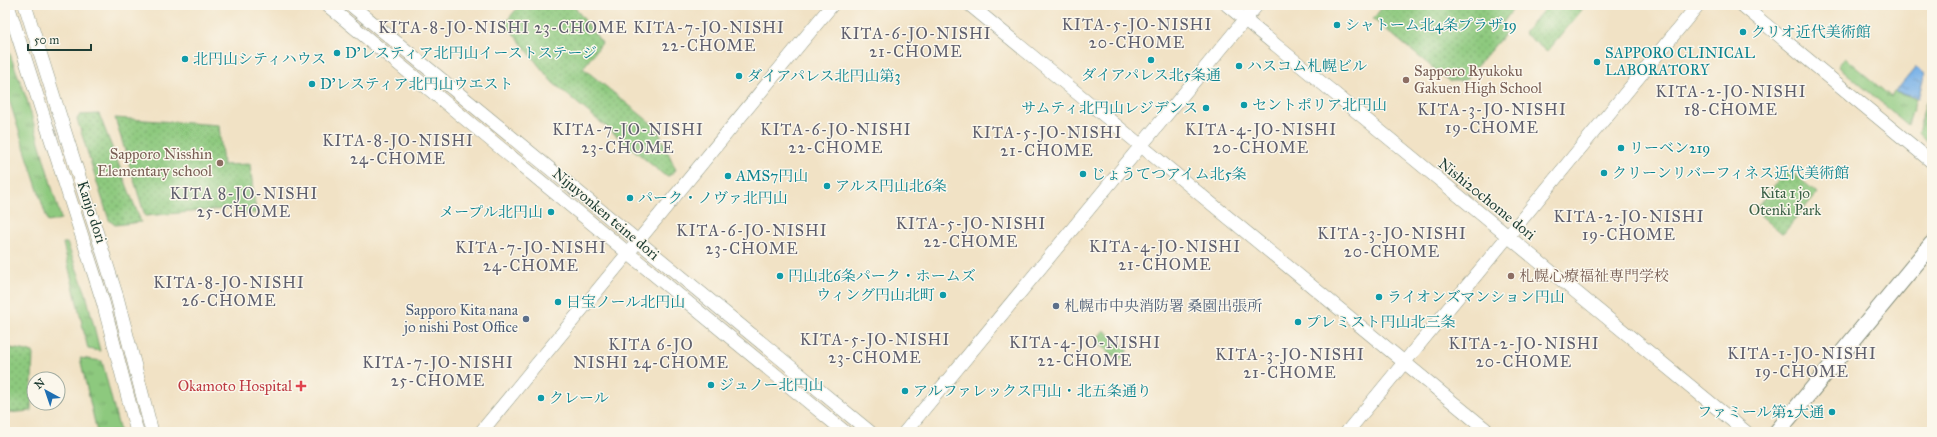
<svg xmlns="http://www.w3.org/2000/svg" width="1937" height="437" font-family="'IM FELL Great Primer','Noto Serif JP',serif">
  <defs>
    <pattern id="grass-tufts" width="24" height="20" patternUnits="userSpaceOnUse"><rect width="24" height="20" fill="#8dc97e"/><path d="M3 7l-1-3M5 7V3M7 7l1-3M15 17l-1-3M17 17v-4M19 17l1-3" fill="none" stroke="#73a468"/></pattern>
    <pattern id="park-dots" width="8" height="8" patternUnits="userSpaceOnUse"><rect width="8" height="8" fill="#8dc97e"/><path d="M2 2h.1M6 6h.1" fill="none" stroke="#73a468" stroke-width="1.8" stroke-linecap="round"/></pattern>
    <pattern id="water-ripples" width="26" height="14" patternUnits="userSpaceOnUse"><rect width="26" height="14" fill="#77b0e7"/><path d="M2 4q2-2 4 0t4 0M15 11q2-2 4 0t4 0" fill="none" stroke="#6190bc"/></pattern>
  </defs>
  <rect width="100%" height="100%" fill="#fbf7ec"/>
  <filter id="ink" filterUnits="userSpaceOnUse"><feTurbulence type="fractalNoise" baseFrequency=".025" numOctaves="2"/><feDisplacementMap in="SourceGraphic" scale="8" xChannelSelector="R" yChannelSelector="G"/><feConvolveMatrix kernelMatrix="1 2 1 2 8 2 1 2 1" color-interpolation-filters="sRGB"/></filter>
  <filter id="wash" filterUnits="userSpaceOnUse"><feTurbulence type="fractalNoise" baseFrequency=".012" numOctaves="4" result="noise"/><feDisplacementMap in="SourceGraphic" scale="16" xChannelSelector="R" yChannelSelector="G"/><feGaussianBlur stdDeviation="0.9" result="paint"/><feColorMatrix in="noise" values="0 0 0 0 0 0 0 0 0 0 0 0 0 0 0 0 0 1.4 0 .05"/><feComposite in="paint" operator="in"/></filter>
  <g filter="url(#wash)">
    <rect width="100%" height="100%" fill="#f1e2c5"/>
    <g fill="url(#grass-tufts)" stroke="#568359">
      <polygon points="5,41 27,100 61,219 48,222 5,87"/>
      <polygon points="1845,58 1891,97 1894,92 1916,99 1908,125 1838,66"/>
      <polygon points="1926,101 1932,102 1932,145 1918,133"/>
      <polygon points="63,243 67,243 86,294 100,351 88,349"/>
      <polygon points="80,358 102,361 120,432 97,432"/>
    </g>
    <g fill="url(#park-dots)" stroke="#568359">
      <polygon points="520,5 573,5 602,43 583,68 657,128 676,170 669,176 664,175 552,82 505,23"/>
      <polygon points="1384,5 1516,5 1502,24 1508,30 1464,81 1449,81 1373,19"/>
      <polygon points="1548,5 1586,5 1547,52 1524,33"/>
      <polygon points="99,114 141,222 115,225 109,220 77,119 80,115"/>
      <polygon points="115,118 219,125 223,165 250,164 256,213 241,214 235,208 145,216"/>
      <polygon points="1788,169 1817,193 1783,234 1754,210"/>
      <polygon points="1104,330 1128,350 1120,361 1095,341"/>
      <polygon points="5,347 33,352 31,411 5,413"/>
    </g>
    <polygon fill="url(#water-ripples)" stroke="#4b768e" points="1916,67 1925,74 1918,98 1895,92"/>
  </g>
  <g filter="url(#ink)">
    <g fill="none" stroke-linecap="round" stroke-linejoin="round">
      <g stroke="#88907c" stroke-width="14">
        <g id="tertiary">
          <polyline points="8,5 103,302 137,432"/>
          <polyline points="25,5 117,297 152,432"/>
          <polyline points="327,5 845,432"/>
          <polyline points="351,5 870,432"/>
          <polyline points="970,5 1489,432"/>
          <polyline points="1227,5 1746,432"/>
          <polyline points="1742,5 1932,162"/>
          <polyline points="481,432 832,5"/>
          <polyline points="905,432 1257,5"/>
          <polyline points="1347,432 1698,5"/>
        </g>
      </g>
      <g stroke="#88907c" stroke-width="18">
        <polyline id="primary" points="1777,432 1932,244"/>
      </g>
      <use href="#tertiary" stroke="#fff" stroke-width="13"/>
      <use href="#primary" stroke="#fff" stroke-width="16"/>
    </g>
  </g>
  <g fill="#0f9aa8" stroke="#fbf7ec" stroke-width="1.5">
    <circle cx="1337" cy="25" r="4"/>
    <circle cx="1743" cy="32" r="4"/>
    <circle cx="337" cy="53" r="4"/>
    <circle cx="185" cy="59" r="4"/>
    <circle cx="1151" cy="60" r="4"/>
    <circle cx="1597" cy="62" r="4"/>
    <circle cx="1239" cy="66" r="4"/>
    <circle cx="739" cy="76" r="4"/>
    <circle cx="312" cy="84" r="4"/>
    <circle cx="1244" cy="105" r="4"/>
    <circle cx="1206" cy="108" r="4"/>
    <circle cx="1621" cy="148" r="4"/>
    <circle cx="1604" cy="173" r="4"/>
    <circle cx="1083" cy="174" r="4"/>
    <circle cx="728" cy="176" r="4"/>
    <circle cx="827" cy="186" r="4"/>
    <circle cx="630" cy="198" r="4"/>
    <circle cx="551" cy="212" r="4"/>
    <circle cx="780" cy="276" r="4"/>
    <circle cx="943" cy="295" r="4"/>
    <circle cx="1379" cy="297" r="4"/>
    <circle cx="558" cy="302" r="4"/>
    <circle cx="1298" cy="322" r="4"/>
    <circle cx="711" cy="385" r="4"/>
    <circle cx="905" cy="391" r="4"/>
    <circle cx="541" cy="398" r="4"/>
    <circle cx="1832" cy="412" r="4"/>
  </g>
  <g fill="#8d6e63" stroke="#fbf7ec" stroke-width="1.5">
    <circle cx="1406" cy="80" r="4"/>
    <circle cx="220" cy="163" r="4"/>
    <circle cx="1511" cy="276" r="4"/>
  </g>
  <g fill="#5c6f8a" stroke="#fbf7ec" stroke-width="1.5">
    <circle cx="1056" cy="306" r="4"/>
    <circle cx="526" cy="319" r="4"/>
  </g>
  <path fill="#e0444e" stroke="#fbf7ec" stroke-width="1.5" d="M299 380h4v4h4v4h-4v4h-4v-4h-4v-4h4z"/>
  <g text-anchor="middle" stroke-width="3" stroke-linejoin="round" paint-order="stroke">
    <g font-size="15" fill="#0d838f" stroke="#fbf7ec" text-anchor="start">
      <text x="1345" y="30">シャトーム北4条プラザ19</text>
      <text x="1751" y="37">クリオ近代美術館</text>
      <text x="345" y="58">D'レスティア北円山イーストステージ</text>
      <text x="1605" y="58">SAPPORO CLINICAL<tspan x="1605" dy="17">LABORATORY</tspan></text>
      <text x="193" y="64">北円山シティハウス</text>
      <text x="1247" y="71">ハスコム札幌ビル</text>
      <text x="1151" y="80" text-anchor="middle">ダイアパレス北5条通</text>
      <text x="747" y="81">ダイアパレス北円山第3</text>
      <text x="320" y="89">D’レスティア北円山ウエスト</text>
      <text x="1252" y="110">セントポリア北円山</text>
      <text x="1198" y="113" text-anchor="end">サムティ北円山レジデンス</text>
      <text x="1629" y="153">リーベン219</text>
      <text x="1612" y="178">クリーンリバーフィネス近代美術館</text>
      <text x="1091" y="179">じょうてつアイム北5条</text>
      <text x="736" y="181">AMS7円山</text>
      <text x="835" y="191">アルス円山北6条</text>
      <text x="638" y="203">パーク・ノヴァ北円山</text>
      <text x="543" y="217" text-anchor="end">メープル北円山</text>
      <text x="788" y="281">円山北6条パーク・ホームズ</text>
      <text x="935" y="300" text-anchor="end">ウィング円山北町</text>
      <text x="1387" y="302">ライオンズマンション円山</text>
      <text x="566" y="307">日宝ノール北円山</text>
      <text x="1306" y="327">プレミスト円山北三条</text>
      <text x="719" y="390">ジュノー北円山</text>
      <text x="913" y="396">アルファレックス円山・北五条通り</text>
      <text x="549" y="403">クレール</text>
      <text x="1824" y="417" text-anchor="end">ファミール第2大通</text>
    </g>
    <g font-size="15" fill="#785e54" stroke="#fbf7ec" text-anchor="start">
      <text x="1414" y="76">Sapporo Ryukoku<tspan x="1414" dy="17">Gakuen High School</tspan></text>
      <text x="212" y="159" text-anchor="end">Sapporo Nisshin<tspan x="212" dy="17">Elementary school</tspan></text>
      <text x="1519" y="281">札幌心療福祉専門学校</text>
    </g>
    <g font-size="15" fill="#3a6046" stroke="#fbf7ec">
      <text x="1785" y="198">Kita 1 jo<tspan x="1785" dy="17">Otenki Park</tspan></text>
    </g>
    <g font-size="15" fill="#1f3d34" stroke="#fbf7ec">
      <text transform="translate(1487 199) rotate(39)" y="5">Nishi20chome dori</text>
      <text transform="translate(92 212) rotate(72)" y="5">Kanjo dori</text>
      <text transform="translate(606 214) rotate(40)" y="5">Nijuyonken teine dori</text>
    </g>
    <g font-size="15" fill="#4e5e75" stroke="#fbf7ec" text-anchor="start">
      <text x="1064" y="311">札幌市中央消防署 桑園出張所</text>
      <text x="518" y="315" text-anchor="end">Sapporo Kita nana<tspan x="518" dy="17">jo nishi Post Office</tspan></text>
    </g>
    <g font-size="15" fill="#be3a42" stroke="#fbf7ec" text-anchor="end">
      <text x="292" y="391">Okamoto Hospital</text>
    </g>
    <g font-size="16" letter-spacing="1" fill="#5f5f6d" stroke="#fbf7ec">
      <text x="1137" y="30">KITA-5-JO-NISHI<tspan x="1137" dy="18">20-CHOME</tspan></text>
      <text x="503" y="33">KITA-8-JO-NISHI 23-CHOME</text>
      <text x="709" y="33">KITA-7-JO-NISHI<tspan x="709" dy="18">22-CHOME</tspan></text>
      <text x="916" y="39">KITA-6-JO-NISHI<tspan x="916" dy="18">21-CHOME</tspan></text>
      <text x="1731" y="97">KITA-2-JO-NISHI<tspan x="1731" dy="18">18-CHOME</tspan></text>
      <text x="1492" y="115">KITA-3-JO-NISHI<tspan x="1492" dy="18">19-CHOME</tspan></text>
      <text x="628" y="135">KITA-7-JO-NISHI<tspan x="628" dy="18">23-CHOME</tspan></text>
      <text x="836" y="135">KITA-6-JO-NISHI<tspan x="836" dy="18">22-CHOME</tspan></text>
      <text x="1261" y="135">KITA-4-JO-NISHI<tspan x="1261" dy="18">20-CHOME</tspan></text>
      <text x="1047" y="138">KITA-5-JO-NISHI<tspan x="1047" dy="18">21-CHOME</tspan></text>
      <text x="398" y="146">KITA-8-JO-NISHI<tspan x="398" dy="18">24-CHOME</tspan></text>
      <text x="244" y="199">KITA 8-JO-NISHI<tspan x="244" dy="18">25-CHOME</tspan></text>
      <text x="1629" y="222">KITA-2-JO-NISHI<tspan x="1629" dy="18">19-CHOME</tspan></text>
      <text x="971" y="229">KITA-5-JO-NISHI<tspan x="971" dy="18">22-CHOME</tspan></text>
      <text x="752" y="236">KITA-6-JO-NISHI<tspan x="752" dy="18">23-CHOME</tspan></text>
      <text x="1392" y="239">KITA-3-JO-NISHI<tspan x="1392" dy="18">20-CHOME</tspan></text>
      <text x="1165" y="252">KITA-4-JO-NISHI<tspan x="1165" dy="18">21-CHOME</tspan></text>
      <text x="531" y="253">KITA-7-JO-NISHI<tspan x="531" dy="18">24-CHOME</tspan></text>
      <text x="229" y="288">KITA-8-JO-NISHI<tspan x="229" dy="18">26-CHOME</tspan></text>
      <text x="875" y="345">KITA-5-JO-NISHI<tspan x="875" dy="18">23-CHOME</tspan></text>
      <text x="1085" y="348">KITA-4-JO-NISHI<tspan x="1085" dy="18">22-CHOME</tspan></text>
      <text x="1524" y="349">KITA-2-JO-NISHI<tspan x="1524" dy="18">20-CHOME</tspan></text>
      <text x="651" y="350">KITA 6-JO<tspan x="651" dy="18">NISHI 24-CHOME</tspan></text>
      <text x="1802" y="359">KITA-1-JO-NISHI<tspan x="1802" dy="18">19-CHOME</tspan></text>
      <text x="1290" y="360">KITA-3-JO-NISHI<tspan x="1290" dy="18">21-CHOME</tspan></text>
      <text x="438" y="368">KITA-7-JO-NISHI<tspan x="438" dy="18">25-CHOME</tspan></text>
    </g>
  </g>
  <rect width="1937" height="437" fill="none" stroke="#fbf7ec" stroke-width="20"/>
  <g transform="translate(46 391) rotate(320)"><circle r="19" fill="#fbf7ec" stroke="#a3ada2"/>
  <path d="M0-3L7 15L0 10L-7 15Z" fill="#1f6fb2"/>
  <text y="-6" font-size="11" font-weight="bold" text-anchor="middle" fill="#1f3d34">N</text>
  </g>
  <path d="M28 44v6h63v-6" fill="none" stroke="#1f3d34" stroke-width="2"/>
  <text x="34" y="44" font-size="12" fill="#1f3d34" stroke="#fbf7ec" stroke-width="3" paint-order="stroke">50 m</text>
</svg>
